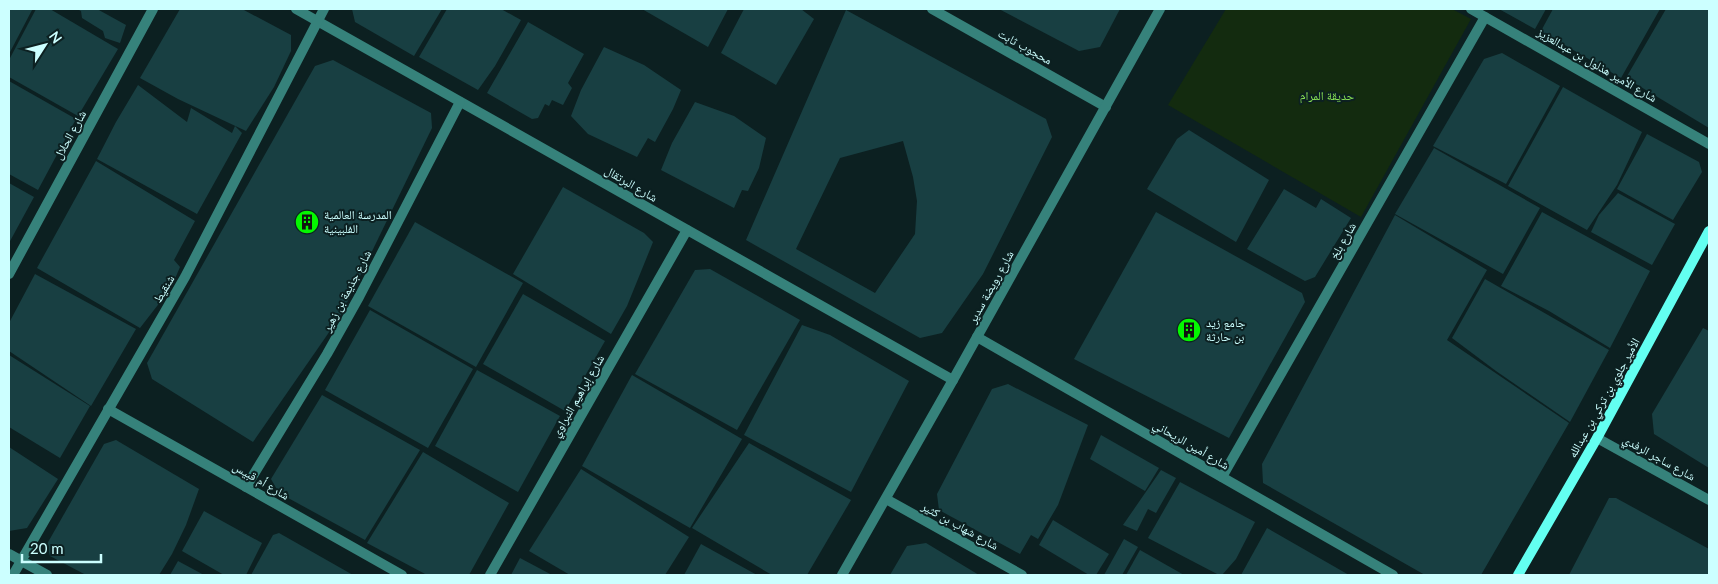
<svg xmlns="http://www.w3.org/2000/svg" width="1718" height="584" font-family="Lato,'Noto Naskh Arabic',sans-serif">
  <rect width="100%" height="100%" fill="#0c2021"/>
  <polygon fill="#132b0f" points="1226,9 1452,9 1471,19 1361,217 1168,105"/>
  <g fill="#183f42" fill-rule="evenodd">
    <polygon points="9,9 32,10 9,54"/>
    <polygon points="36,9 50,9 118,49 78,116 9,77 9,60"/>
    <polygon points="77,9 97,9 126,25 120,43 105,38 103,31 82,18 81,11"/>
    <polygon points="180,9 242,9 291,35 291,51 274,87 246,131 178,99 140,78"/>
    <polygon points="352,9 442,9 414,56 355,22"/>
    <polygon points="447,9 501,9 521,20 495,66 478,90 419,57"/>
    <polygon points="642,9 728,9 708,47"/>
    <polygon points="744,9 801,9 814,19 776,85 721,53"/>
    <polygon points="999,9 1120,9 1100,47 1079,51"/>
    <polygon points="1499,9 1546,9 1535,29"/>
    <polygon points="1553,9 1660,9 1621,78 1541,31"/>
    <polygon points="1666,9 1709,9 1709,128 1626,78"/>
    <path d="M846,10L1046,119L1052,137L983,274L942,333L920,338L746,240ZM903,141L913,177L917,201L915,234L875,293L796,249L840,158Z"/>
    <polygon points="528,22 584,54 568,83 572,88 563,105 552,100 549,106 545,104 538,118 532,119 487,93"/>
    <polygon points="604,47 644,65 681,90 673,109 655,142 648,138 637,157 588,134 571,116 581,90"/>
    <polygon points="1502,53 1560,86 1506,184 1433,146 1484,59"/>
    <polygon points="333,60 431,113 432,128 341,315 253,442 152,379 147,363 315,66"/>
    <polygon points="9,81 76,119 38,190 9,174"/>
    <polygon points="138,85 187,122 191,108 232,133 235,126 242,133 197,214 97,159 116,122"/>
    <polygon points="1563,87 1642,132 1617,185 1587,230 1508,186"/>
    <polygon points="695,102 734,116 766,138 759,168 748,191 742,190 734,208 661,170 672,143"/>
    <polygon points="1189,130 1269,180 1236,242 1147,189 1177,139"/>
    <polygon points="1647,134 1699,162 1702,172 1673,220 1617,189"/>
    <polygon points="1434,148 1540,208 1503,274 1395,214"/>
    <polygon points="96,161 195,221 174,260 180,267 171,288 140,328 37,268"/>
    <polygon points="9,183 34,197 9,243"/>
    <polygon points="563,187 644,233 653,242 627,306 611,334 513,274"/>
    <polygon points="1284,189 1316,208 1321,199 1351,218 1315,277 1305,281 1247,249"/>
    <polygon points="1618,193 1675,224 1652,265 1591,232 1599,215"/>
    <polygon points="1156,212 1302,293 1305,302 1229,438 1074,359"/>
    <polygon points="1542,212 1650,271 1610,348 1549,311 1501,286"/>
    <polygon points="1395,215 1487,270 1447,340 1569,423 1481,575 1425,575 1263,483 1262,464"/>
    <polygon points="415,222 523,283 476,367 368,306"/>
    <polygon points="710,269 800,320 737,430 635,374 695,270"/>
    <polygon points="35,274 136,329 91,406 9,351 9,323"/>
    <polygon points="1485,279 1609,350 1570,422 1496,371 1452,338"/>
    <polygon points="523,294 605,341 565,411 483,364"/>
    <polygon points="370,310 473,369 428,448 325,390"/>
    <polygon points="802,325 830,335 909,381 851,492 744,435"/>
    <polygon points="1703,328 1709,331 1709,468 1654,434 1652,414"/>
    <polygon points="9,355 90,406 60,458 9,427"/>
    <polygon points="477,370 560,416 518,492 435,446"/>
    <polygon points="632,375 742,439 690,528 582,466"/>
    <polygon points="1008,384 1088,425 1058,505 1038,539 1031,535 1020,554 939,510 937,494 992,389"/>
    <polygon points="322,395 420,450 365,540 279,493 271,479"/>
    <polygon points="1101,435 1159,468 1145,491 1090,459"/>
    <polygon points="116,440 199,489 186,525 172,554 159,575 86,575 50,556 47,544 104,444"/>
    <polygon points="749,443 851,500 807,575 772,575 692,528"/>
    <polygon points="9,447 58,479 27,528 9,531"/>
    <polygon points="423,452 509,503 469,575 427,575 367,543"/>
    <polygon points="581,469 689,537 665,575 570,575 529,551"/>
    <polygon points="1161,470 1176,478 1156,513 1148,509 1137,531 1123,525"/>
    <polygon points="1180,482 1255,522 1236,559 1222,575 1219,575 1148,538"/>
    <polygon points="1609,498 1616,498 1709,549 1709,575 1569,575"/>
    <polygon points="204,511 262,543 246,575 224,575 182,551"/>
    <polygon points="1053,520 1109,554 1096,575 1089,575 1039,545"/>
    <polygon points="1267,528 1349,575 1241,575"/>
    <polygon points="279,533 353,575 251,575 273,535"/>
    <polygon points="1124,539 1138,547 1122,575 1104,575"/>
    <polygon points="926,543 979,575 890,575 907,546"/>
    <polygon points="701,544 757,575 684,575"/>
    <polygon points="1140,550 1184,575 1126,575"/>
    <polygon points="520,558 552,575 511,575"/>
    <polygon points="178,561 204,575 170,575"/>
  </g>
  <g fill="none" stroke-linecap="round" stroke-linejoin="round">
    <g stroke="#36827b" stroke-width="10">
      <polyline points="296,9 953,380"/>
      <polyline points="932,9 1106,107"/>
      <polyline points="1471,9 1709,144"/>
      <polyline points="9,274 153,9"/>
      <polyline points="977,337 1393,575"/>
      <polyline points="108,409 402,575"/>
      <polyline points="1597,438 1709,500"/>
      <polyline points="1222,477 1485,17"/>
      <polyline points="246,487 327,354 359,297 460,102"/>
      <polyline points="886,499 1022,575"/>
      <polyline points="9,554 47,575"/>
      <polyline points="13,575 185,277 324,9"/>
      <polyline points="490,575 687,230"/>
      <polyline points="842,575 953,380 1160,9"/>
    </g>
    <polyline stroke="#63fff1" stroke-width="10" points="1518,575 1597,438 1709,231"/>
  </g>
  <defs>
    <g id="building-disc" transform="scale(1.25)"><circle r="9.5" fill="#04f700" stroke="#0c2021"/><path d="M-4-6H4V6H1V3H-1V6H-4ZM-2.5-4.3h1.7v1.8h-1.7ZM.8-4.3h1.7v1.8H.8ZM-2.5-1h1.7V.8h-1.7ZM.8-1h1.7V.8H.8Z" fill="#111"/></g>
  </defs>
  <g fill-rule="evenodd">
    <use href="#building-disc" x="307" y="222"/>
    <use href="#building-disc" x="1189" y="330"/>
  </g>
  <g text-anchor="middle" stroke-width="4" stroke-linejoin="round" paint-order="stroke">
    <g font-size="12" fill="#cff" stroke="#0c2021">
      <text transform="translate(1025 47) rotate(29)" y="4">محجوب ثابت</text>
      <text transform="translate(1597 65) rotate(30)" y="4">شارع الأمير هذلول بن عبدالعزيز</text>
      <text transform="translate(70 135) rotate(-61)" y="4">شارع الحلال</text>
      <text transform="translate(631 184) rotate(30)" y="4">شارع البرتقال</text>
      <text transform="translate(1343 241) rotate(-60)" y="4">شارع بلخ</text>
      <text transform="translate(991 287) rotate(-61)" y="4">شارع رويضة سدير</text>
      <text transform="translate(164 289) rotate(-60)" y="4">شنقيط</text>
      <text transform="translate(347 291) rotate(-62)" y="4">شارع جذيمة بن زهير</text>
      <text transform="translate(578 396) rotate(-60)" y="4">شارع إبراهيم النبراوي</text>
      <text transform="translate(1604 398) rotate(-61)" y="4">الأمير جلوي بن تركي بن عبدالله</text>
      <text transform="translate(1191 445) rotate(30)" y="4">شارع أمين الريحاني</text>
      <text transform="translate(1659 458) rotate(29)" y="4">شارع ساجر الرفدي</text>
      <text transform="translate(261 481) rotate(30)" y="4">شارع أم قبيس</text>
      <text transform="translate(960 526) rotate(29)" y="4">شارع شهاب بن كثير</text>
    </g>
    <g font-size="12" fill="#89e355" stroke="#0c2021">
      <text x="1327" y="100">حديقة المرام</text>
    </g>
    <g font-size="12" fill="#cff" stroke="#0c2021" text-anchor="start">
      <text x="324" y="219">المدرسة العالمية<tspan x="324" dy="14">الفلبينية</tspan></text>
      <text x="1206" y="327">جامع زيد<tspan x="1206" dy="14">بن حارثة</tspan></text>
    </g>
  </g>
  <rect width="1718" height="584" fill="none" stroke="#ccffff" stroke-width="20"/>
  <g transform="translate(45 45) rotate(54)" stroke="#0c2021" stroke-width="4" paint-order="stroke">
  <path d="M0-4L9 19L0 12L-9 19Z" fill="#ccffff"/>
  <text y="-8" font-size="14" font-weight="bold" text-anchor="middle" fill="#ccffff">N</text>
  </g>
  <path d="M22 554v8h79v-8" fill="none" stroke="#ccffff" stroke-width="2.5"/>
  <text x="30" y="554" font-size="15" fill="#ccffff" stroke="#0c2021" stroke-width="4" paint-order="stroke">20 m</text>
</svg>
